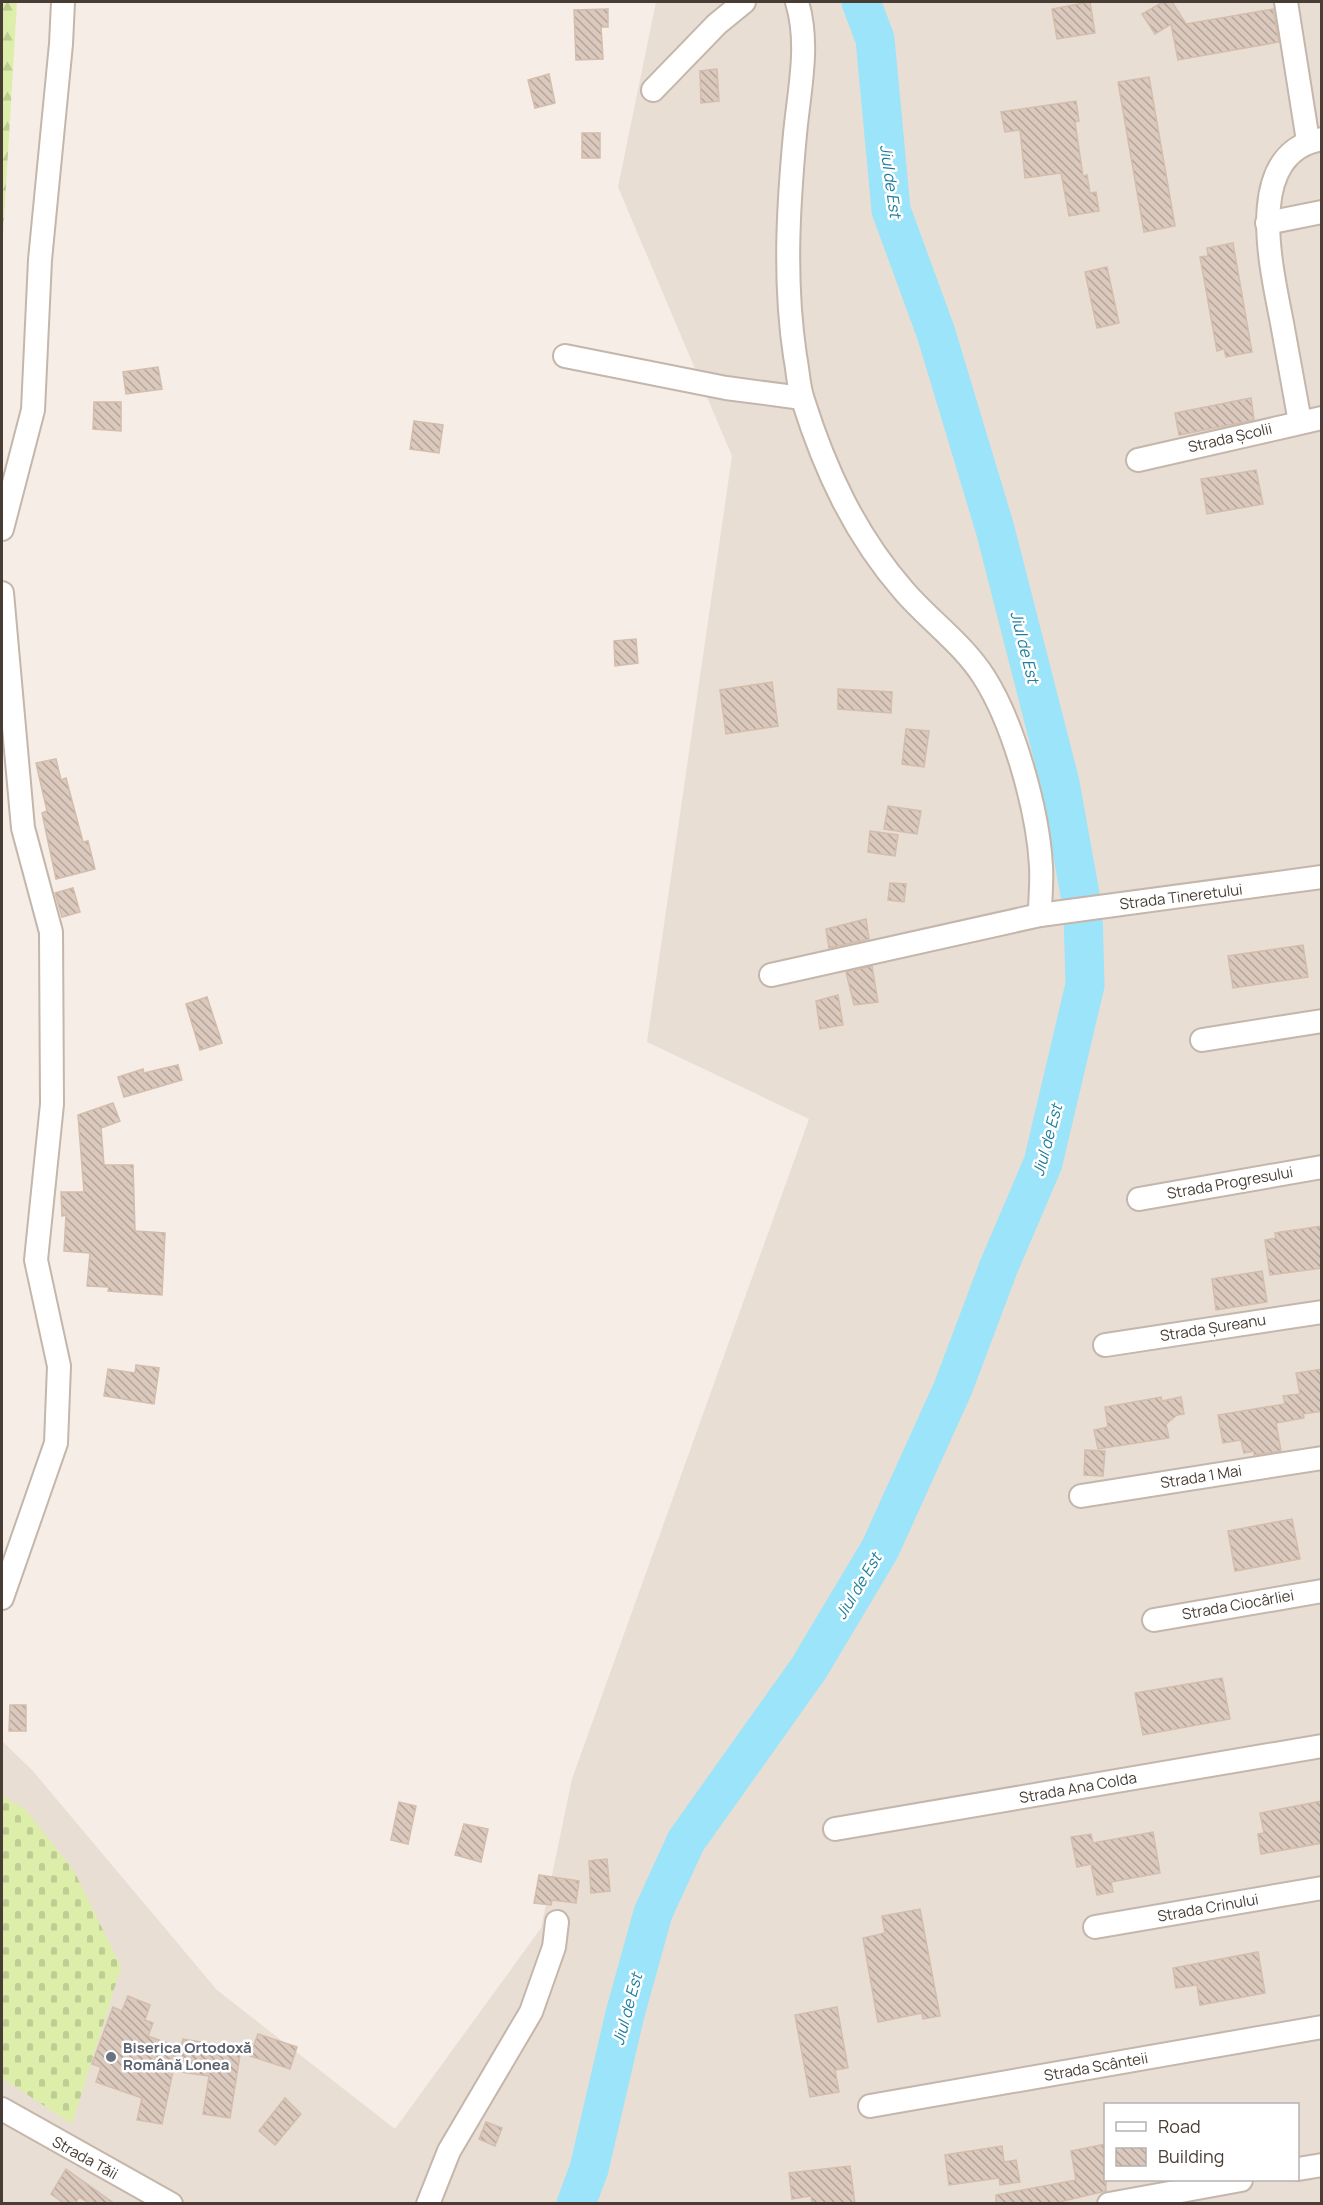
<svg xmlns="http://www.w3.org/2000/svg" width="1323" height="2205" font-family="Manrope,sans-serif">
  <defs>
    <pattern id="forest-firs" width="22" height="20" patternUnits="userSpaceOnUse" patternTransform="scale(1.5)"><rect width="22" height="20" fill="#dceeaa"/><path d="M5 1l3.5 6h-7zM16 11l3.5 6h-7z" fill="#becd93"/></pattern>
    <pattern id="cemetery-stones" width="16" height="16" patternUnits="userSpaceOnUse" patternTransform="scale(1.5)"><rect width="16" height="16" fill="#dceeaa"/><path d="M2 7V4a2 2 0 0 1 4 0v3zM10 15v-3a2 2 0 0 1 4 0v3z" fill="#becd93"/></pattern>
    <pattern id="building-back-hatch" width="6" height="6" patternUnits="userSpaceOnUse" patternTransform="scale(1.5)"><rect width="6" height="6" fill="#dbc9bd"/><path d="M-1 5l2 2M0 0l6 6M5-1l2 2" fill="none" stroke="#b4a49a"/></pattern>
  </defs>
  <rect width="100%" height="100%" fill="#f5ede6"/>
  <path fill="#e9ded3" fill-rule="evenodd" d="M656,2H1321V2203H2V1741L32,1770L217,1990L395,2129L541,1928L572,1779L809,1119L647,1042L732,456L618,187ZM1106,2104H1298V2180H1106Z"/>
  <polygon fill="url(#forest-firs)" points="2,2 17,2 2,253"/>
  <polygon fill="url(#cemetery-stones)" points="2,1796 25,1809 74,1871 121,1967 72,2124 2,2078"/>
  <g fill="none" stroke-linecap="round" stroke-linejoin="round">
    <polyline stroke="#9be4f9" stroke-width="39" points="576,2204 589,2169 625,2014 653,1913 686,1841 809,1668 880,1549 953,1388 999,1266 1043,1163 1085,985 1083,911 1060,783 995,529 936,333 891,210 875,39 861,2"/>
  </g>
  <g fill="url(#building-back-hatch)" stroke="#d3bdac" stroke-width="1.5">
    <polygon points="1090,2 1095,33 1057,39 1052,9"/>
    <polygon points="1163,2 1172,2 1186,24 1273,9 1279,42 1178,60 1171,24 1155,34 1142,14"/>
    <polygon points="608,9 608,27 601,27 603,59 576,60 574,10"/>
    <polygon points="717,69 719,101 701,103 700,71"/>
    <polygon points="549,74 555,103 535,108 528,80"/>
    <polygon points="1149,77 1175,226 1144,232 1118,82"/>
    <polygon points="1076,101 1079,121 1075,122 1083,176 1087,175 1090,193 1096,192 1099,211 1069,216 1061,173 1025,178 1020,130 1005,132 1001,112"/>
    <rect x="582" y="133" width="18" height="25"/>
    <polygon points="1233,243 1252,352 1226,357 1224,349 1217,351 1200,257 1208,256 1207,248"/>
    <polygon points="1107,267 1119,323 1097,328 1085,272"/>
    <polygon points="158,367 162,389 126,394 123,372"/>
    <polygon points="1251,398 1254,420 1179,435 1175,413"/>
    <polygon points="94,402 121,402 121,431 93,429"/>
    <polygon points="414,421 443,425 439,453 410,449"/>
    <polygon points="1256,470 1263,504 1207,514 1201,479"/>
    <polygon points="636,639 638,663 615,666 614,641"/>
    <polygon points="772,682 778,726 726,734 720,690"/>
    <polygon points="838,689 892,692 891,713 838,709"/>
    <polygon points="906,729 929,731 924,767 902,764"/>
    <polygon points="56,759 61,780 66,778 83,842 88,841 95,869 56,879 42,813 47,811 36,763"/>
    <polygon points="888,806 921,811 917,834 884,829"/>
    <polygon points="870,831 898,835 895,856 868,852"/>
    <polygon points="890,883 906,884 904,902 888,900"/>
    <polygon points="73,888 80,912 62,917 55,893"/>
    <polygon points="866,919 869,939 829,948 826,929"/>
    <polygon points="1303,945 1308,977 1233,988 1228,956"/>
    <polygon points="872,966 878,1002 854,1005 846,972"/>
    <polygon points="838,995 843,1025 820,1029 816,1001"/>
    <polygon points="207,997 222,1043 200,1050 186,1004"/>
    <polygon points="178,1065 182,1080 124,1097 118,1077 143,1069 144,1073"/>
    <polygon points="113,1103 120,1121 101,1128 104,1165 133,1165 135,1231 165,1233 162,1295 108,1291 109,1287 87,1286 90,1253 64,1251 66,1215 62,1216 61,1192 84,1192 78,1115"/>
    <polygon points="1322,1226 1322,1268 1270,1275 1265,1240 1276,1238 1275,1233"/>
    <polygon points="1262,1271 1267,1302 1216,1310 1212,1279"/>
    <polygon points="136,1365 159,1368 154,1404 104,1396 108,1369 135,1373"/>
    <polygon points="1322,1369 1322,1411 1303,1414 1304,1418 1276,1423 1281,1451 1254,1455 1254,1451 1244,1453 1241,1440 1223,1443 1218,1415 1285,1404 1283,1396 1300,1394 1296,1373"/>
    <polygon points="1161,1397 1162,1401 1181,1397 1184,1414 1177,1415 1166,1424 1169,1438 1098,1449 1094,1430 1108,1427 1105,1407"/>
    <polygon points="1085,1450 1105,1451 1103,1476 1084,1475"/>
    <polygon points="1292,1519 1300,1559 1235,1571 1228,1531"/>
    <polygon points="1222,1678 1230,1719 1143,1735 1135,1693"/>
    <polygon points="10,1705 26,1705 26,1731 9,1731"/>
    <polygon points="1322,1801 1322,1843 1261,1854 1258,1834 1264,1833 1260,1813"/>
    <polygon points="399,1802 416,1806 408,1844 391,1840"/>
    <polygon points="464,1824 488,1829 481,1862 455,1855"/>
    <polygon points="1153,1832 1160,1873 1111,1882 1113,1892 1097,1895 1091,1864 1077,1867 1071,1837 1091,1834 1093,1843"/>
    <polygon points="607,1859 610,1891 591,1893 589,1861"/>
    <polygon points="539,1875 579,1881 576,1903 552,1900 551,1905 534,1903"/>
    <polygon points="920,1909 940,2016 923,2019 922,2013 878,2022 863,1938 885,1933 882,1916"/>
    <polygon points="1258,1952 1265,1993 1200,2005 1197,1985 1176,1988 1173,1968"/>
    <polygon points="128,1996 150,2005 145,2020 153,2023 148,2036 181,2048 183,2039 213,2044 212,2051 240,2055 230,2118 203,2114 209,2076 173,2071 162,2124 137,2120 142,2098 96,2082 101,2067 92,2064 113,2007 122,2011"/>
    <polygon points="837,2007 848,2068 835,2070 839,2092 810,2097 795,2015"/>
    <polygon points="258,2034 297,2047 290,2069 250,2056"/>
    <polygon points="285,2098 301,2114 275,2145 259,2131"/>
    <polygon points="486,2122 502,2128 495,2146 479,2139"/>
    <polygon points="1106,2144 1106,2191 1051,2204 996,2204 996,2195 1076,2180 1071,2151"/>
    <polygon points="1002,2146 1004,2162 1016,2160 1020,2182 1000,2185 999,2178 949,2185 945,2155"/>
    <polygon points="850,2166 855,2204 812,2204 811,2196 792,2199 789,2173"/>
    <polygon points="66,2169 115,2204 91,2204 79,2197 75,2204 65,2204 51,2194"/>
  </g>
  <g fill="none" stroke-linecap="round" stroke-linejoin="round">
    <g stroke="#c4b6aa" stroke-width="26">
      <g id="street">
        <path d="M797,2C810,45 799,90 795,134C788,209 784,282 795,356C798,370 798,386 803,400C825,470 855,535 904,591C929,620 963,644 984,677C1014,724 1038,811 1041,866C1042,882 1040,899 1040,915"/>
        <polyline points="1286,2 1308,141"/>
        <polyline points="653,90 717,24 744,2"/>
        <polyline points="1267,223 1322,212"/>
        <polyline points="565,356 726,388 802,398"/>
        <path d="M1300,422C1294,389 1288,356 1282,323C1272,270 1242,153 1322,139"/>
        <polyline points="1138,460 1322,418"/>
        <polyline points="2,529 33,410 40,260 61,44 63,2"/>
        <polyline points="2,593 23,828 51,932 52,1104 36,1260 59,1366 56,1443 2,1598"/>
        <polyline points="771,975 1040,915 1322,877"/>
        <polyline points="1202,1040 1322,1021"/>
        <polyline points="1139,1199 1322,1167"/>
        <polyline points="1105,1345 1322,1312"/>
        <polyline points="1081,1496 1322,1458"/>
        <polyline points="1154,1620 1322,1591"/>
        <polyline points="835,1829 1322,1746"/>
        <polyline points="1095,1927 1322,1888"/>
        <polyline points="870,2106 1322,2027"/>
        <polyline points="2,2109 171,2204"/>
        <polyline points="1298,2169 1322,2165"/>
        <polyline points="428,2204 449,2151 531,2012 554,1947 557,1922"/>
        <polyline points="1109,2204 1241,2180"/>
      </g>
    </g>
    <use href="#street" stroke="#fff" stroke-width="22"/>
  </g>
  <circle fill="#6b7280" stroke="#fff" stroke-width="2" cx="111" cy="2057" r="6"/>
  <g text-anchor="middle" stroke-width="5" stroke-linejoin="round" paint-order="stroke">
    <g font-size="15" fill="#483d34" stroke="#fff">
      <text transform="translate(1230 438) rotate(-13)" y="5">Strada Școlii</text>
      <text transform="translate(1181 897) rotate(-7)" y="5">Strada Tineretului</text>
      <text transform="translate(1230 1183) rotate(-10)" y="5">Strada Progresului</text>
      <text transform="translate(1213 1328) rotate(-9)" y="5">Strada Șureanu</text>
      <text transform="translate(1201 1477) rotate(-9)" y="5">Strada 1 Mai</text>
      <text transform="translate(1238 1605) rotate(-10)" y="5">Strada Ciocârliei</text>
      <text transform="translate(1078 1788) rotate(-10)" y="5">Strada Ana Colda</text>
      <text transform="translate(1208 1908) rotate(-10)" y="5">Strada Crinului</text>
      <text transform="translate(1096 2067) rotate(-10)" y="5">Strada Scânteii</text>
      <text transform="translate(85 2158) rotate(29)" y="5">Strada Tăii</text>
    </g>
    <g font-size="15" font-weight="bold" fill="#5b616d" stroke="#fff" text-anchor="start">
      <text x="123" y="2053">Biserica Ortodoxă<tspan x="123" dy="17">Română Lonea</tspan></text>
    </g>
    <g font-size="16" font-style="italic" fill="#1d7f9e" stroke="#fff">
      <text transform="translate(891 181) rotate(82)" y="6">Jiul de Est</text>
      <text transform="translate(1025 647) rotate(76)" y="6">Jiul de Est</text>
      <text transform="translate(1047 1140) rotate(-75)" y="6">Jiul de Est</text>
      <text transform="translate(858 1586) rotate(-59)" y="6">Jiul de Est</text>
      <text transform="translate(627 2009) rotate(-75)" y="6">Jiul de Est</text>
    </g>
  </g>
  <rect width="1323" height="2205" fill="none" stroke="#483d34" stroke-width="6"/>
  <rect x="1104" y="2103" width="195" height="78" fill="#ffffff" stroke="#b6b1ae" stroke-width="1.5"/>
  <rect x="1116" y="2122" width="30" height="9" fill="#ffffff" stroke="#b6b1ae" stroke-width="1.5"/>
  <text x="1158" y="2133" font-size="18" fill="#483d34">Road</text>
  <rect x="1116" y="2148" width="30" height="18" fill="url(#building-back-hatch)" stroke="#b6b1ae" stroke-width="1.5"/>
  <text x="1158" y="2163" font-size="18" fill="#483d34">Building</text>
</svg>
